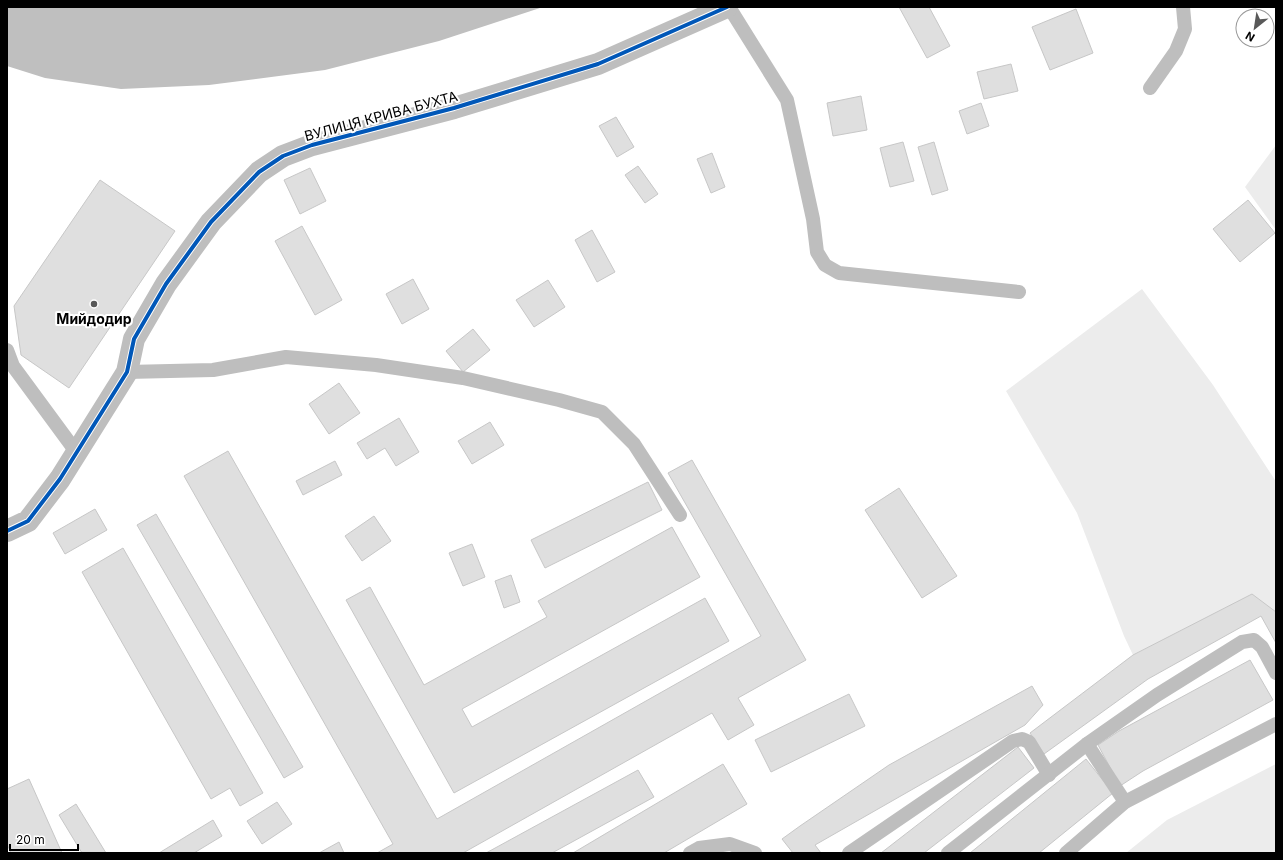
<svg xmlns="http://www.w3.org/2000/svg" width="1283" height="860" font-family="Inter,sans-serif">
  <rect width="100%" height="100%" fill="#fff"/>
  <g fill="#ececec">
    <polygon points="1276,145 1276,230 1245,187"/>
    <polygon points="1142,289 1213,385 1275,480 1276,479 1276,612 1252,595 1133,655 1124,636 1077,513 1006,391"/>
    <polygon points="1276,764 1276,853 1126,853 1167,820"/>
  </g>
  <polygon fill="#bfbfbf" points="7,7 543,7 439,41 325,70 209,85 121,89 45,78 7,66"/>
  <g fill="#dfdfdf" stroke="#c7c7c7">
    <polygon points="899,7 929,7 950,46 927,58"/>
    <polygon points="1076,9 1093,53 1050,70 1032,27"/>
    <polygon points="1011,64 1018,91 984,99 977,72"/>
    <polygon points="861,96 867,130 833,136 827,103"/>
    <polygon points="981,103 989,126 967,134 959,111"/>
    <polygon points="616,117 634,147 617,157 599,126"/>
    <polygon points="903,142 914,181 890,187 880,148"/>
    <polygon points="934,142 948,190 932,195 918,147"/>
    <polygon points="712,153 725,187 711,193 697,159"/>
    <polygon points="638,166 658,194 645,203 625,175"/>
    <polygon points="310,168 326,201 300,214 284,180"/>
    <polygon points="100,180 175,231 69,388 21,355 14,306"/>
    <polygon points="1248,200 1275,233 1240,262 1213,229"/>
    <polygon points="302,226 342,300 315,315 275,241"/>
    <polygon points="592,230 615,272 597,282 575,240"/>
    <polygon points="413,279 429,309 402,324 386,294"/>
    <polygon points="548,280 565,307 534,327 516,300"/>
    <polygon points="473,329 490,350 463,372 446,351"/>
    <polygon points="339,383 360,413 329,434 309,404"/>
    <polygon points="399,418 419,452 396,466 385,448 367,459 357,443"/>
    <polygon points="490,422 504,445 472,464 458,441"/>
    <polygon points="228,451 437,819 761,636 668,473 692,460 806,660 738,698 754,725 728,740 712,713 463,853 377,853 393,844 184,476"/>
    <polygon points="335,461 342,475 303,495 296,481"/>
    <polygon points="648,482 662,510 545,568 531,540"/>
    <polygon points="899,488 957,576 922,598 865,510"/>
    <polygon points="95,509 107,530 65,554 53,533"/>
    <polygon points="156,514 303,767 284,778 137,525"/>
    <polygon points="374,516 391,541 362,561 345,536"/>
    <polygon points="672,527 700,577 462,709 472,727 705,598 729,641 454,793 346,600 370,587 424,685 547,617 538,601"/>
    <polygon points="472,544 485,577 463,586 449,553"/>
    <polygon points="123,548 263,793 240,806 230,788 211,799 82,572"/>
    <polygon points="511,575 520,602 504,608 495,581"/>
    <polygon points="1252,594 1276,612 1276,643 1261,616 1148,679 1044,754 1030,733 1133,655"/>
    <polygon points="1250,660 1273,700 1143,771 1120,786 1098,745 1119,731"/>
    <polygon points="1032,686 1043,705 1025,725 815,845 821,853 793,853 782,839 800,826 889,765"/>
    <polygon points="849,694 865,726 771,772 755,740"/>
    <polygon points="1018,747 1034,768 924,853 881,853"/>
    <polygon points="1086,759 1113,793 1039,853 970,853"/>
    <polygon points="723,764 747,804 664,853 573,853"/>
    <polygon points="638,770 654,797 552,853 486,853"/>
    <polygon points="29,779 62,853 11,853 7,844 7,789"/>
    <polygon points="277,802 292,824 262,844 247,821"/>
    <polygon points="76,804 106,853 82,853 59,815"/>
    <polygon points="213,820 222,836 194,853 159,853"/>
    <polygon points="339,842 344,853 319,853"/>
  </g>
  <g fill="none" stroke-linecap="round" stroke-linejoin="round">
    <g stroke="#bebebe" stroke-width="14">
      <polyline points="729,7 787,100 813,219 817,252 825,265 839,273 1019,292"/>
      <polyline points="1150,88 1176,51 1185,29 1183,7"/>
      <polyline points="7,350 13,366 77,453"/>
      <polyline points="127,372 213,370 286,357 376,365 463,378 559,400 602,412 634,444 680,515"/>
      <polyline points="1087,744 1125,802"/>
      <polyline points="690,853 699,848 730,844 755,853"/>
      <polyline points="849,853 1013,741 1022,739 1029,742 1049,775"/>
      <polyline points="948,853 1087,744 1157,695 1242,642 1254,640 1262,647 1276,673"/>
      <polyline points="1066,853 1125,802 1276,724"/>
    </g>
    <polyline stroke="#bebebe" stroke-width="22" points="7,531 28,521 60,479 127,372 134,339 166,284 211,222 259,172 283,156 312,145 454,108 598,64 727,7"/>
    <g stroke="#fff" stroke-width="6">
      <polyline id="cycleway" points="7,531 28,521 60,479 127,372 134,339 166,284 211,222 259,172 283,156 312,145 454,108 598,64 727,7"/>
    </g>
    <use href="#cycleway" stroke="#0057b8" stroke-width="4"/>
  </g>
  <circle fill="#595959" stroke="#fff" stroke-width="1.5" cx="94" cy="304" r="4"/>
  <g text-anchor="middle" stroke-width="4" stroke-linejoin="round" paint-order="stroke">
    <g font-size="14" fill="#000" stroke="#fff">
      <text transform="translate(381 116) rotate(-15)" y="5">ВУЛИЦЯ КРИВА БУХТА</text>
    </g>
    <g font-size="14" font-weight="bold" fill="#000" stroke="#fff">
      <text x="94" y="324">Мийдодир</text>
    </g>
  </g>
  <rect width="1283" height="860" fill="none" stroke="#000000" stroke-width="16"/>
  <g transform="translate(1255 28) rotate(210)"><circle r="19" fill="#ffffff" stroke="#999999"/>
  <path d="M0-3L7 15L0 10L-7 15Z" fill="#595959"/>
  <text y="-6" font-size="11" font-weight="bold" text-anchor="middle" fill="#000000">N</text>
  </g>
  <path d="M10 844v6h68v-6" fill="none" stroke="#000000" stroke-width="2"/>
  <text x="16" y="844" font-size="12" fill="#000000" stroke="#ffffff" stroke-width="3" paint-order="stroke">20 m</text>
</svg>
